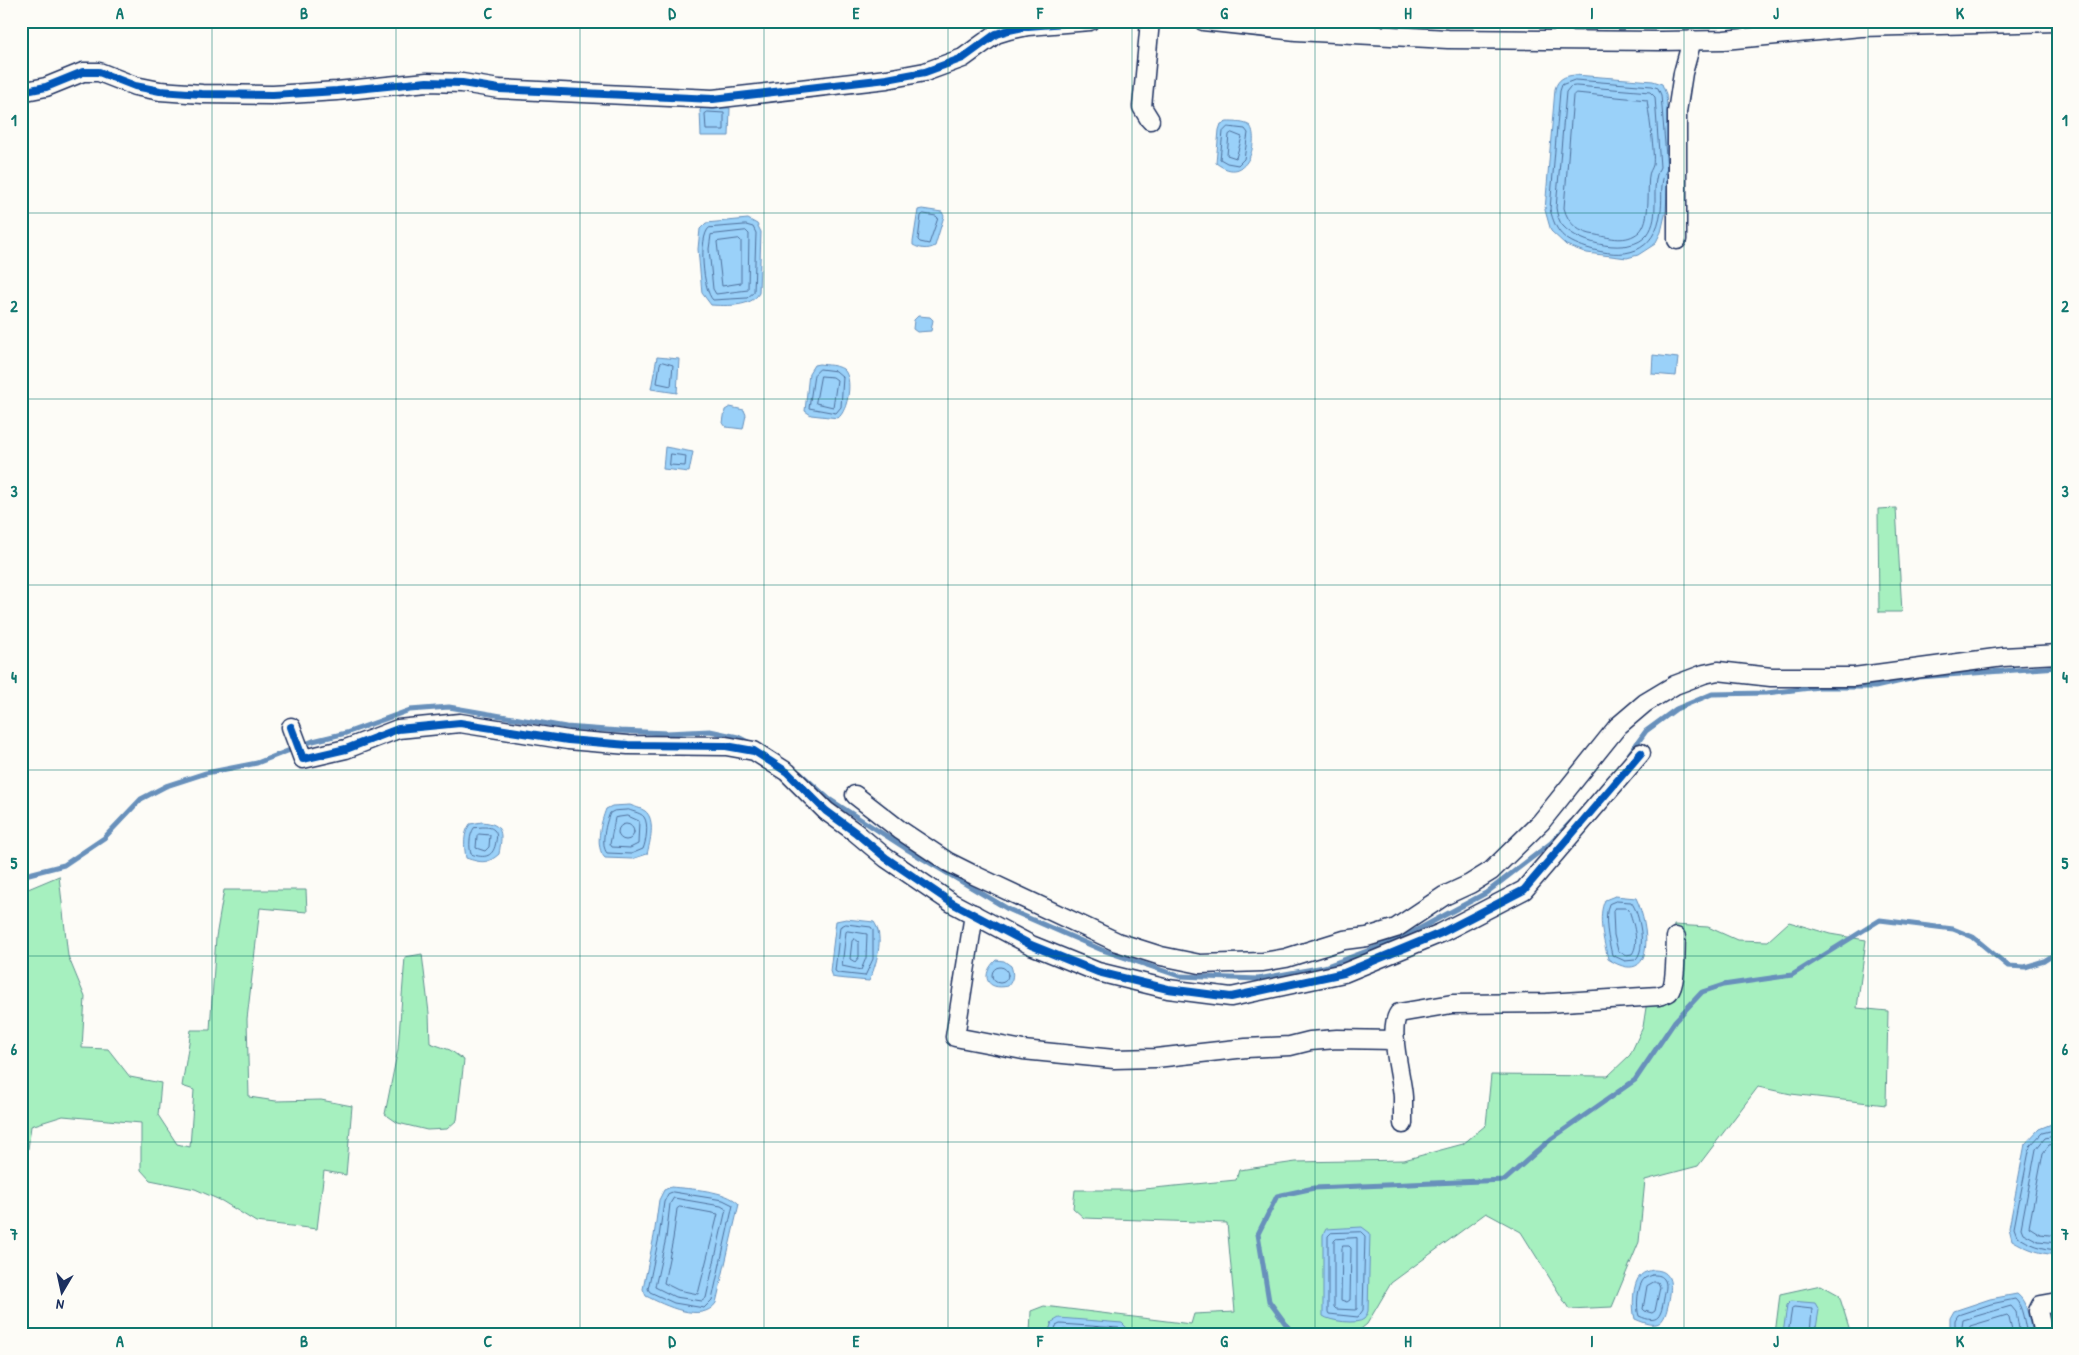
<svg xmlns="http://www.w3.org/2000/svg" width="2079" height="1355" font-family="'Patrick Hand',sans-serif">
  <rect width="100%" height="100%" fill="#fdfcf7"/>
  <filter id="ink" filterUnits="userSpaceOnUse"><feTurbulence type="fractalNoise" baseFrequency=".02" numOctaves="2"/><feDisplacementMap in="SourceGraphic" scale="10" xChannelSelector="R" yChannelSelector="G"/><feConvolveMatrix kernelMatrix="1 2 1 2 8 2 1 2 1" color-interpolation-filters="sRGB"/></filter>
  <g filter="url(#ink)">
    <g fill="#a6f0bf" stroke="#60908e">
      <polygon points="1896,508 1902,612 1879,612 1878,509"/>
      <polygon points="59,876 68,956 85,997 82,1048 108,1049 130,1077 161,1083 158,1115 177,1144 190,1147 194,1090 182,1086 191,1030 210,1030 216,937 224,890 306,890 307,912 260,908 247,1019 249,1097 276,1101 321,1100 352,1106 346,1175 324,1171 317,1229 256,1222 222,1201 195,1189 150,1180 141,1170 141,1123 63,1116 31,1126 28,1149 21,1148 21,892"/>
      <polygon points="1789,922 1830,934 1866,940 1857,1008 1888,1011 1886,1105 1791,1094 1758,1087 1698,1166 1645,1180 1639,1242 1612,1307 1569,1309 1521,1232 1486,1213 1391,1283 1367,1324 1355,1334 1126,1334 1127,1328 1052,1322 1048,1334 1030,1334 1031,1311 1044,1306 1191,1324 1194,1314 1235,1312 1227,1223 1084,1218 1073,1208 1075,1190 1134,1190 1236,1180 1239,1170 1296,1162 1404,1160 1463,1144 1486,1125 1491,1075 1608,1076 1630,1055 1643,1027 1647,1001 1666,988 1674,925 1708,927 1737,940 1768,941"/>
      <polygon points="422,954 429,1013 430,1043 450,1050 464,1060 457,1120 447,1129 427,1130 398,1123 385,1114 398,1049 405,957"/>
      <polygon points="1821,1285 1839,1295 1851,1334 1775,1334 1780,1294"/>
    </g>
    <g fill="#9ad1f9" stroke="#6790bb">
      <path d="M1575,75L1653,81L1662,84L1666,94L1672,171L1668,177L1666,211L1661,232L1655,244L1638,255L1627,258L1587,253L1566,245L1551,231L1545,210L1555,89C1558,79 1564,76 1575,75Z"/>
      <polygon points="703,107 730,108 729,136 701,136 700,110"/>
      <path d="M1227,122C1234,122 1245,122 1250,126C1259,136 1250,189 1216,163L1219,130L1221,124Z"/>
      <path d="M922,209L942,212L944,216L935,246C928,250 920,249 913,245V242L918,210Z"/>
      <path d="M748,219L757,224L761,232L759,293C752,307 726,306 711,305L702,293L698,249L700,229L706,223Z"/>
      <polygon points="918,316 930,317 933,320 931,331 917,332 913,329 914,320"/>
      <polygon points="1653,355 1678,358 1676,376 1652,374"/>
      <polygon points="657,357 679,359 677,393 651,389"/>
      <path d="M819,364C827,365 837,365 843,369C854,377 848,411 838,418L811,415L805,411L809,373L814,365Z"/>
      <polygon points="730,407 744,410 746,415 743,429 726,427 723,423 725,410"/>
      <polygon points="665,447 693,452 689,472 663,469"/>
      <path d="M630,805C634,807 641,808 645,811C656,819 650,843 647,854L632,859L605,858C594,847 601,822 606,809L612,806Z"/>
      <path d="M482,822C505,824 502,835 499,854C488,864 481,863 466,858C464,846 463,834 470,824Z"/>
      <path d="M1615,896L1636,898C1649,924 1657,990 1608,959C1604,941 1597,917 1605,900Z"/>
      <path d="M846,919L874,922C885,937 876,966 869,981L837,978L832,977L830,971L836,921Z"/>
      <path d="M996,960L1004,961L1011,966C1014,974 1013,980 1008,986C986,991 980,975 996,960Z"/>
      <path d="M2054,1123L2058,1124V1254L2056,1255C2038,1253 2027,1249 2012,1240L2009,1228L2025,1144L2039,1129Z"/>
      <path d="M671,1187C690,1189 726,1190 739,1204L716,1303C702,1324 664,1305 646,1296L643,1289L654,1236L659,1200L664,1190Z"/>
      <path d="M1362,1227L1370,1233L1368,1311C1367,1314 1366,1317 1364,1319C1358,1325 1329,1321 1323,1316V1235L1326,1229Z"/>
      <path d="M1653,1270C1659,1270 1666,1271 1669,1278C1672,1285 1670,1294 1669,1301C1664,1326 1658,1329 1635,1319C1632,1309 1632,1282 1641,1275C1644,1272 1649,1271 1653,1270Z"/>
      <path d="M2017,1294C2028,1302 2029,1321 2032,1334H1950V1318L1954,1311L1990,1299Z"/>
      <polygon points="1791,1301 1815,1303 1819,1310 1815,1334 1783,1334 1787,1305"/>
      <polygon points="1059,1318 1122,1323 1127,1328 1126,1334 1048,1334 1052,1322"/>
    </g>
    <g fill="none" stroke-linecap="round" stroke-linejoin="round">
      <g stroke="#4e709c" stroke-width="1">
        <path d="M1575,80L1652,86L1658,88L1661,95L1667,169C1659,182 1663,196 1661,210C1655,254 1625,260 1587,248C1563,240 1556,233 1550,209L1560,91L1562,85Z"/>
        <path d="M1576,86L1650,92L1655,97L1660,167C1649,187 1662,216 1647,235C1630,256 1579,244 1563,226C1559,222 1557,214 1556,208L1566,92L1570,87Z"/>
        <path d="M1576,93L1647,100C1649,115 1655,153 1653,165C1652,169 1649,172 1649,176C1647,190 1651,221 1639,232C1626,243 1611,238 1596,235C1579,233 1568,224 1564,208L1573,96Z"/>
        <polygon points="708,112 724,113 724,130 706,130 705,114"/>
        <polygon points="1228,127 1245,129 1248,133 1244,159 1238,165 1227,163 1220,159 1223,132"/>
        <polygon points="1232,133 1242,137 1236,158 1227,155 1229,135"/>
        <polygon points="924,214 936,216 938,218 929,244 920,242 918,240 921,216"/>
        <path d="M746,225L753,227L756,233L754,292L747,298L713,300C703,291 698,237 709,228Z"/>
        <polygon points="746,231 749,234 748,290 716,294 713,289 709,249 711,235"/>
        <polygon points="739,239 741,241 741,283 722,286 717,242"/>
        <polygon points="663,362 673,365 671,386 657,383 660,364"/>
        <polygon points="820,369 836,371 843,377 841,407 836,413 809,408 814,375"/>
        <polygon points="821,376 833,377 837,380 833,407 816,403"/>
        <polygon points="671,454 686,456 685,466 670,465"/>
        <path d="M629,810C634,812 641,813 644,817C649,824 646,842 643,849L631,854L607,853C600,845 606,822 610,813L614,811Z"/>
        <polygon points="628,816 639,821 638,844 630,848 612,847 610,844 615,818"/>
        <circle cx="626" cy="832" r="8"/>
        <path d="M483,827C487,827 491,827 494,830C497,833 497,837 496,841C494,857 485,859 471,854C469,847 469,835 474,828Z"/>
        <polygon points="479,834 490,835 489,847 485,851 476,848 477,836"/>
        <path d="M1616,901L1631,902C1640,913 1647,950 1635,960L1625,961L1612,955C1609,942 1603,916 1609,904Z"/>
        <path d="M1615,908H1627L1629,910C1633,922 1640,943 1632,954L1626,955L1618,951L1614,935L1613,911Z"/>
        <polygon points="846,924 871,927 873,930 873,959 865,976 838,973 835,971 840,927"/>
        <polygon points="848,931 867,934 866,958 861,970 842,966 846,932"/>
        <polygon points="855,939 859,942 859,957 855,962 850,959 852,941"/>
        <circle cx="1000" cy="975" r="8"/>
        <path d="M2058,1129L2042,1133L2030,1146L2014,1228L2017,1236C2030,1245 2042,1249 2058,1250"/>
        <polyline points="2058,1135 2045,1138 2036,1149 2021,1228 2023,1233 2038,1241 2058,1243"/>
        <polyline points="2058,1143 2049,1145 2043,1153 2029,1227 2040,1234 2058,1236"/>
        <polygon points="673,1192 723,1200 733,1205 712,1300 704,1308 674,1303 650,1292 648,1289 659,1237 664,1202 668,1194"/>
        <polygon points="674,1198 721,1206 726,1209 706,1298 702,1301 675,1297 655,1287 666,1238 670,1204"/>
        <polygon points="680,1207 718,1214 698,1294 678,1290 664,1283 673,1239 677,1209"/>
        <polygon points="1361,1232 1365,1236 1363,1310 1358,1317 1329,1314 1328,1312 1328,1236 1331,1233"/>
        <polygon points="1357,1238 1357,1309 1355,1310 1336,1309 1334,1307 1334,1241 1336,1239"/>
        <polygon points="1343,1246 1349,1246 1351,1248 1350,1300 1347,1302 1341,1300 1342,1249"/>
        <path d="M1653,1275C1657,1275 1661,1275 1664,1279C1668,1284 1665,1292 1664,1298C1661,1316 1659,1325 1639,1316C1636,1308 1637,1284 1645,1278C1647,1277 1650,1276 1653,1275Z"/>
        <polygon points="1654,1282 1658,1282 1660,1287 1655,1311 1652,1313 1645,1311 1643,1309 1647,1286"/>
        <polyline points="1053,1334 1056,1326 1060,1324 1119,1328 1121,1334"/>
        <polyline points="1059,1334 1063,1330 1110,1334"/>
        <polyline points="1788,1334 1792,1308 1794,1307 1812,1309 1810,1334"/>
        <path d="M1955,1334V1320L1958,1315L1991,1304L2015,1299C2023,1306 2024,1323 2027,1334"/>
        <polyline points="1961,1334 1963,1320 2011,1306 2016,1312 2020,1334"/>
        <polyline points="1969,1334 1970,1326 2007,1315 2009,1317 2013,1334"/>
      </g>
      <g stroke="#6790bb" stroke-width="5">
        <polyline points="1630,753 1646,731 1676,709 1712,694 1767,693 1819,687 1875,687 1919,677 2058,667"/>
        <polyline points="800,773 829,799 905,848 1008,909 1102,950 1179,976 1258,979 1324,967 1402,938 1486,893 1551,843 1571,822"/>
        <polyline points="21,876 64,865 104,838 141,799 166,786 206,773 257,763 313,741 346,733 410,710 449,707 566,727 620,731 667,733 710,731 738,737 750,743"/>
        <polyline points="1293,1334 1269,1301 1258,1234 1277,1196 1314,1188 1505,1180 1551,1139 1635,1080 1675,1021 1702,992 1723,985 1792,975 1880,920 1953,929 1973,937 2008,966 2025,967 2044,961 2058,952"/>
      </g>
      <g stroke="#1b2f5e" stroke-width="21">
        <g id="street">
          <polyline points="1150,21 1142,107 1150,120"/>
          <polyline points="1203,21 1296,31 1448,39 1660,41 1724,40 1861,27 2058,22"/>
          <polyline points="21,92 46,87 83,72 99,72 135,86 160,91 202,94 273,95 337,91 427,82 462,83 499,89 539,91 713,99 887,79 925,72 963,58 996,34 1009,30 1028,26 1090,21"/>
          <polyline points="1677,240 1677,112 1683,73 1692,40"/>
          <polyline points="291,727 303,759 346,749 398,729 460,723 568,740 628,745 726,746 754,751 787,772 826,811 855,832 886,858 952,903 1031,945 1098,972 1168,989 1231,997 1344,973 1441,933 1524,890 1641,753"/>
          <polyline points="855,795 900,830 948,862 974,875 1117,942 1161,956 1200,964 1263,962 1286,958 1344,940 1367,937 1396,928 1444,896 1470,884 1491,871 1541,822 1618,726 1645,703 1675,685 1704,674 1718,671 1771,677 1854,677 2003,657 2058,654"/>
          <polyline points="974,914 955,1037 1023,1050 1114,1059 1156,1058 1246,1048 1290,1046 1310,1041 1337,1039 1395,1040"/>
          <path d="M1403,1124C1403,1115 1403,1106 1403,1097C1402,1077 1387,1029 1399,1013L1452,1004L1547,1003L1658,996C1662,995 1666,994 1669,992C1677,984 1675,948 1676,937"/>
          <polyline points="2043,1334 2038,1311 2041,1305 2058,1302"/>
        </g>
      </g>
      <use href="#street" stroke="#fdfcf7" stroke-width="18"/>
      <g stroke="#fdfcf7" stroke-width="11">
        <g id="cycleway">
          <polyline points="21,92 46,87 83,72 99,72 135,86 160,91 202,94 273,95 337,91 427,82 462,83 499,89 539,91 713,99 887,79 925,72 963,58 996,34 1009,30 1028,26 1090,21"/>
          <polyline points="291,727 303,759 346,749 398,729 460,723 568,740 628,745 726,746 754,751 787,772 826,811 855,832 886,858 952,903 1031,945 1098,972 1168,989 1231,997 1344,973 1441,933 1524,890 1641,753"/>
        </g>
      </g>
      <use href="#cycleway" stroke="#0057b8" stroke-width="8"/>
    </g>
  </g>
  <path fill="none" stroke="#0f766e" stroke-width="1" stroke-opacity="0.55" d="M212,21V1334M396,21V1334M580,21V1334M764,21V1334M948,21V1334M1132,21V1334M1315,21V1334M1500,21V1334M1684,21V1334M1868,21V1334M21,213H2058M21,399H2058M21,585H2058M21,770H2058M21,956H2058M21,1142H2058"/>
  <rect width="2079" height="1355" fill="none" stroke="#fdfcf7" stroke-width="55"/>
  <g transform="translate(62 1292) rotate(189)" stroke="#fdfcf7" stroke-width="4" paint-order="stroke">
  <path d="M0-4L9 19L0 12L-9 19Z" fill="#1b2f5e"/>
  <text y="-8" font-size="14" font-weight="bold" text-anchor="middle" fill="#1b2f5e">N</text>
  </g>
  <rect x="28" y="28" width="2024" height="1300" fill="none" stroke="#0f766e" stroke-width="2"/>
  <g font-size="16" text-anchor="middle" font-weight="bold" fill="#0f766e">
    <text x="120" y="19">A</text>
    <text x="304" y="19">B</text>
    <text x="488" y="19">C</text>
    <text x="672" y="19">D</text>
    <text x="856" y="19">E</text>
    <text x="1040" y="19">F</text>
    <text x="1224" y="19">G</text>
    <text x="1408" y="19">H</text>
    <text x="1592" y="19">I</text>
    <text x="1776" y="19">J</text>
    <text x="1960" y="19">K</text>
    <text x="14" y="126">1</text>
    <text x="2065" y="126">1</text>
    <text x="14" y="312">2</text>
    <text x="2065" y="312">2</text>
    <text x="14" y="497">3</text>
    <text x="2065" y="497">3</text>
    <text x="14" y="683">4</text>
    <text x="2065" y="683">4</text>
    <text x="14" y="869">5</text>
    <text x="2065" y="869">5</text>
    <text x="14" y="1055">6</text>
    <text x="2065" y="1055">6</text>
    <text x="14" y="1240">7</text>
    <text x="2065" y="1240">7</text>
    <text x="120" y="1347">A</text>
    <text x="304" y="1347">B</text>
    <text x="488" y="1347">C</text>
    <text x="672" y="1347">D</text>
    <text x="856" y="1347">E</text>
    <text x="1040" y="1347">F</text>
    <text x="1224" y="1347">G</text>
    <text x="1408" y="1347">H</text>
    <text x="1592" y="1347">I</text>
    <text x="1776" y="1347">J</text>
    <text x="1960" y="1347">K</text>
  </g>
</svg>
